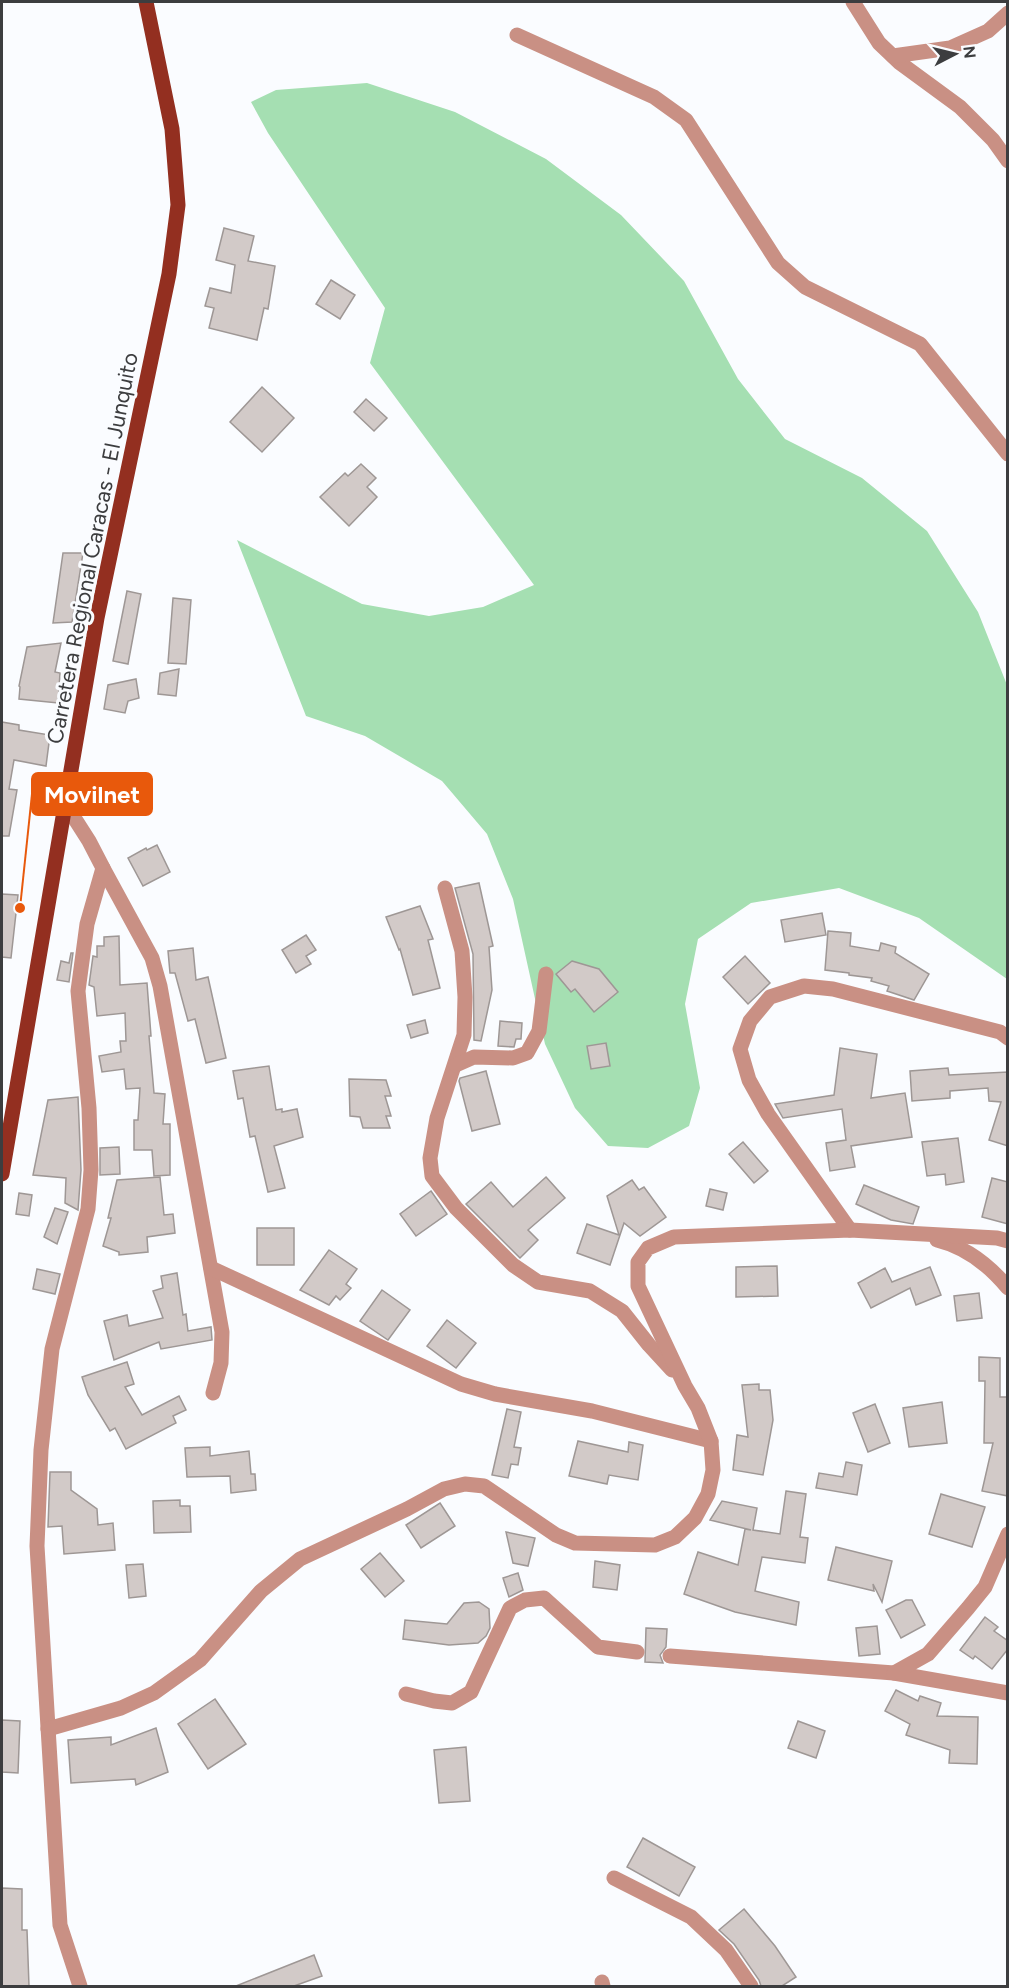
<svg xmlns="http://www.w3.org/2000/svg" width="1009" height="1988" font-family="Figtree,sans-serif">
  <rect width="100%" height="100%" fill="#fafcff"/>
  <polygon fill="#a5dfb2" points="367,83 455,112 546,159 621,215 684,281 738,379 785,439 862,478 927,531 978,612 1007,685 1007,979 919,918 839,888 751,903 698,939 685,1004 700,1088 689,1126 648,1148 608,1146 575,1108 545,1044 513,899 487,834 442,781 365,736 306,716 237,540 362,604 429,616 483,607 534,585 370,363 385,308 268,133 251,102 276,90"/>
  <g fill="#d2cac8" stroke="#9e9795" stroke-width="1.5">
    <polygon points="224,228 254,236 248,261 275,266 268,309 264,308 257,340 209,328 214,308 205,306 210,288 231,293 235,265 216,260"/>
    <polygon points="331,280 355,295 340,319 316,304"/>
    <polygon points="262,387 294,418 262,452 230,422"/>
    <polygon points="366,399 387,418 374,431 354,412"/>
    <polygon points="361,464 376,478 367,487 377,497 349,526 320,497 345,473 348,476"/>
    <polygon points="63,553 83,553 72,622 53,623"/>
    <polygon points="127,591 141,594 128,664 113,661"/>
    <polygon points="173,598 191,600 186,664 168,663"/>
    <polygon points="61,643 55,672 60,673 58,703 19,699 20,687 19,686 27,647"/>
    <polygon points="179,669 176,696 158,694 160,673"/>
    <polygon points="136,679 139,698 128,701 125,713 104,709 108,685"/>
    <polygon points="2,722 19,725 19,730 50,735 46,766 14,760 9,789 17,790 9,836 2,836"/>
    <polygon points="157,845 170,872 143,886 128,858 146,848 147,850"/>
    <polygon points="479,883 493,946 489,947 492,990 481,1041 474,1040 473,954 455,888"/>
    <polygon points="2,894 18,895 11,958 2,957"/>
    <polygon points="420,906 433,939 428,940 440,988 413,995 400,949 399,950 386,917"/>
    <polygon points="822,913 826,935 785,942 781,920"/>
    <polygon points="828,931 851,933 850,946 879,951 881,943 896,947 895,953 929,974 914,1000 887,991 889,986 871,981 872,978 849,975 849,973 825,970"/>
    <polygon points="306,935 316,950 306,956 311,964 296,973 282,950"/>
    <polygon points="119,936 120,985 147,983 151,1036 149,1036 154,1093 165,1094 163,1124 170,1124 170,1175 154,1176 152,1150 134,1150 134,1120 138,1120 140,1088 126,1089 124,1069 102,1072 99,1056 121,1052 120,1041 126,1041 125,1013 97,1016 94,987 89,985 93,956 97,957 97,946 104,946 104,937"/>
    <polygon points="193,948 196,980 208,977 226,1058 206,1063 195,1019 188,1021 175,973 170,973 168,951"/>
    <polygon points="71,953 73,953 69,982 57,980 61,961 69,963"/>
    <polygon points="745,956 770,983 748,1004 723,977"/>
    <polygon points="572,961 599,969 618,992 594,1012 575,989 571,992 556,974"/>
    <polygon points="425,1020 428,1033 411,1038 407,1025"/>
    <polygon points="500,1021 522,1023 521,1039 516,1039 514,1047 498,1046"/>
    <polygon points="606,1043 610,1066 591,1069 587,1046"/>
    <polygon points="840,1048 877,1054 871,1098 905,1093 912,1137 851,1146 855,1167 830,1171 826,1143 846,1140 842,1109 783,1118 775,1104 834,1095"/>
    <polygon points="269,1066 276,1110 282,1109 282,1112 297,1109 303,1137 274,1146 285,1188 268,1192 255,1136 250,1137 243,1098 238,1099 233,1071"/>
    <polygon points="948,1068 949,1075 1008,1072 1008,1146 989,1140 1001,1102 989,1101 988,1088 950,1091 950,1098 912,1101 910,1071"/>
    <polygon points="486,1071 500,1124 472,1131 459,1081 460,1078"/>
    <polygon points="349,1079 386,1080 391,1096 385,1096 391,1116 386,1116 390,1128 363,1128 360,1117 350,1116"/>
    <polygon points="78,1097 81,1170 78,1210 65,1203 66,1178 33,1175 48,1100"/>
    <polygon points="958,1138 964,1182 946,1185 945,1174 927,1176 922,1142"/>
    <polygon points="743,1142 768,1171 754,1183 729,1154"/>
    <polygon points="119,1147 120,1174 100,1175 100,1148"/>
    <polygon points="160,1177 164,1215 173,1214 175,1233 147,1237 148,1252 119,1255 119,1252 103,1246 111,1218 108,1218 117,1180"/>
    <polygon points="546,1177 565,1198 528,1230 538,1240 520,1258 466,1204 491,1182 513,1207"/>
    <polygon points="992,1178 1008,1182 1008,1224 982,1217"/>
    <polygon points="632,1180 639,1190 644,1187 666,1217 640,1236 624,1223 610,1265 577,1253 587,1224 619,1235 607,1196"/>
    <polygon points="864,1185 919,1207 913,1224 891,1220 856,1204"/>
    <polygon points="710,1189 727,1193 723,1210 706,1206"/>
    <polygon points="431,1191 447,1214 416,1236 400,1214"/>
    <polygon points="19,1193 32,1195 29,1216 16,1214"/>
    <polygon points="55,1208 68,1212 57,1244 44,1237"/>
    <rect x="257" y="1228" width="37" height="37"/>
    <polygon points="329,1250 357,1269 346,1284 351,1288 340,1300 336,1296 329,1305 300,1290"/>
    <polygon points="777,1266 778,1296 736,1297 736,1267"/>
    <polygon points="930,1267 941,1295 916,1305 910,1288 871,1308 858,1283 885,1268 892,1282"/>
    <polygon points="37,1269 60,1274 55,1294 33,1289"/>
    <polygon points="177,1273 183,1315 186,1314 188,1331 211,1327 212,1340 161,1349 159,1342 114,1360 104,1321 127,1315 129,1326 163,1318 153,1291 163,1288 161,1276"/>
    <polygon points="382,1290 410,1310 388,1340 360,1321"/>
    <polygon points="979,1293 982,1318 957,1321 954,1296"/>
    <polygon points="447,1320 476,1343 456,1368 427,1346"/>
    <polygon points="979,1357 1000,1358 1000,1397 1008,1397 1008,1496 982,1491 993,1443 984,1443 985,1381 979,1381"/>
    <polygon points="127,1362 134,1384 125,1387 142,1415 179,1396 186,1410 173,1416 176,1423 126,1449 115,1428 110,1431 88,1395 82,1377"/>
    <polygon points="759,1384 759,1390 770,1390 773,1420 763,1475 733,1470 737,1435 748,1437 742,1385"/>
    <polygon points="942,1402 947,1443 909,1447 903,1408"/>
    <polygon points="875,1404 890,1443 868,1452 853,1413"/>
    <polygon points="507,1409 521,1412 514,1447 521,1448 518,1465 511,1464 508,1478 492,1475"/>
    <polygon points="578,1441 628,1452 629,1442 643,1445 638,1480 609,1475 607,1484 569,1476"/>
    <polygon points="210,1447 210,1456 249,1451 251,1474 255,1474 256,1490 231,1493 230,1476 187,1477 185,1448"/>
    <polygon points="846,1462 862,1465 857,1495 816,1488 819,1473 843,1477"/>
    <polygon points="50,1472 71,1472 71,1490 97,1509 98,1525 113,1523 115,1550 64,1554 62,1526 48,1527"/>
    <polygon points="786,1491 806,1494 800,1537 808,1538 805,1563 762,1557 755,1591 799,1602 796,1625 735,1612 684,1594 698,1552 738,1565 745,1529 751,1530 710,1520 722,1501 757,1508 753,1530 780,1534"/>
    <polygon points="941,1494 985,1507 972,1547 929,1534"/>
    <polygon points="180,1500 180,1506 190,1506 191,1532 154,1533 153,1501"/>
    <polygon points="440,1503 455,1526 421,1548 406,1525"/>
    <polygon points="506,1532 535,1538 528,1566 513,1563"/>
    <polygon points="836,1547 892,1561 882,1602 873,1584 874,1591 828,1580"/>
    <polygon points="380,1553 404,1581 385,1597 361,1569"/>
    <polygon points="595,1561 620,1565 617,1590 593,1587"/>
    <polygon points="143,1564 146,1596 129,1598 126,1565"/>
    <polygon points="518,1573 523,1590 509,1597 503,1578"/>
    <polygon points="906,1600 912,1600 925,1625 901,1638 886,1610"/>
    <polygon points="479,1602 489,1609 490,1628 486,1636 478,1643 449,1645 403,1639 405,1620 447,1624 464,1603"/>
    <polygon points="985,1617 998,1627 994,1631 1008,1641 1008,1649 992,1669 975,1656 973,1659 960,1650"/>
    <polygon points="877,1626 880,1654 859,1656 856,1628"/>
    <polygon points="646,1628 667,1629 666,1647 660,1655 663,1663 645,1662"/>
    <polygon points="896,1690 918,1701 920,1696 941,1703 937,1716 978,1717 977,1764 949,1763 950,1750 906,1735 910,1724 885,1711"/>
    <polygon points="215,1699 246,1744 208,1769 178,1724"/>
    <polygon points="2,1720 20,1721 18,1773 2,1772"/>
    <polygon points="798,1721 825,1731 816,1758 788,1748"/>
    <polygon points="156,1728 168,1772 136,1785 135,1779 71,1783 68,1740 111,1737 111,1745"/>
    <polygon points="466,1747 470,1801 439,1803 434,1750"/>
    <polygon points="643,1838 695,1867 679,1896 627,1867"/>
    <polygon points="2,1888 22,1889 22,1930 27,1930 29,1986 2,1986"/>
    <polygon points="744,1909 775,1946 796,1977 782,1986 761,1986 759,1980 734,1944 719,1930"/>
    <polygon points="314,1955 322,1976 294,1986 236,1986"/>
  </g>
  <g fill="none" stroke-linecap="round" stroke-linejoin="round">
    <g stroke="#c99084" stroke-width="15">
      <polyline points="853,2 879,43 900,63 960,107 993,140 1008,161"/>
      <polyline points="517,35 654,97 686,120 778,263 805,287 920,344 1008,454"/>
      <polyline points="893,56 950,48 988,31 1008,13"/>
      <polyline points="66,805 89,841 103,868 87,924 78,991 89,1108 91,1170 88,1209 52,1349 41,1450 37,1546 60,1925 80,1986"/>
      <polyline points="103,868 152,958 160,986 222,1332 221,1363 213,1393"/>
      <polyline points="445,888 462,951 465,997 464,1035 437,1118 430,1158 432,1176 456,1208 513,1265 538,1282 590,1291 622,1311 649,1345 672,1370"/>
      <polyline points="456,1065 474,1057 513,1058 527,1053 539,1031 546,974"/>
      <polyline points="850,1230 768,1114 749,1080 740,1049 750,1021 770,997 804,986 833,989 1000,1032 1008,1038"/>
      <path d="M937,1240C966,1247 989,1265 1008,1288"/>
      <polyline points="211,1268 461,1384 495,1394 592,1411 711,1441"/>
      <polyline points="670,1656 894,1673 1008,1693"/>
      <polyline points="894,1673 928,1654 968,1608 985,1587 1008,1534"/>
      <polyline points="406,1694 434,1701 452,1703 471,1692 510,1608 525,1600 544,1598 598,1647 637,1652"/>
      <polyline points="48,1729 121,1708 154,1693 200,1660 261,1591 300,1559 407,1509 444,1489 465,1484 484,1486 556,1535 575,1543 655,1545 675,1537 695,1518 708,1494 713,1470 711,1441 698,1408 685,1386 638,1286 638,1262 648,1248 674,1237 850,1230 997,1238 1008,1241"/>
      <polyline points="614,1878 691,1917 726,1950 751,1986"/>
      <polyline points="602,1982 603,1986"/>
    </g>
    <polyline stroke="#932f20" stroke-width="15" points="2,1174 97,618 169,274 178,205 172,129 146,2"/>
  </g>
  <g text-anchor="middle" stroke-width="6" stroke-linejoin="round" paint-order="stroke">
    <g font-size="22" fill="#3c3d3f" stroke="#fafcff">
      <text transform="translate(92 548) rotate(-79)" y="8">Carretera Regional Caracas - El Junquito</text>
    </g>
  </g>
  <path fill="none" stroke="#e8590c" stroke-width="2" d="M20 908L32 794"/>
  <circle fill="#e8590c" stroke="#fafcff" stroke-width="2" cx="20" cy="908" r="6"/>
  <rect fill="#e8590c" stroke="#e8590c" stroke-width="2" x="32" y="773" width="120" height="42" rx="6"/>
  <g font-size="24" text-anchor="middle" font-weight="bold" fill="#fff">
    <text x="92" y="803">Movilnet</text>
  </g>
  <rect width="1009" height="1988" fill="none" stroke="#3c3d3f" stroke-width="6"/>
  <g transform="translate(955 54) rotate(83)" stroke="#fafcff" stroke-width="4.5" paint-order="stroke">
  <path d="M0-4.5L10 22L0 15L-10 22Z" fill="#3c3d3f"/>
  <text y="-9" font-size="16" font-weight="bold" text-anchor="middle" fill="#3c3d3f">N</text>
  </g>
</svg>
